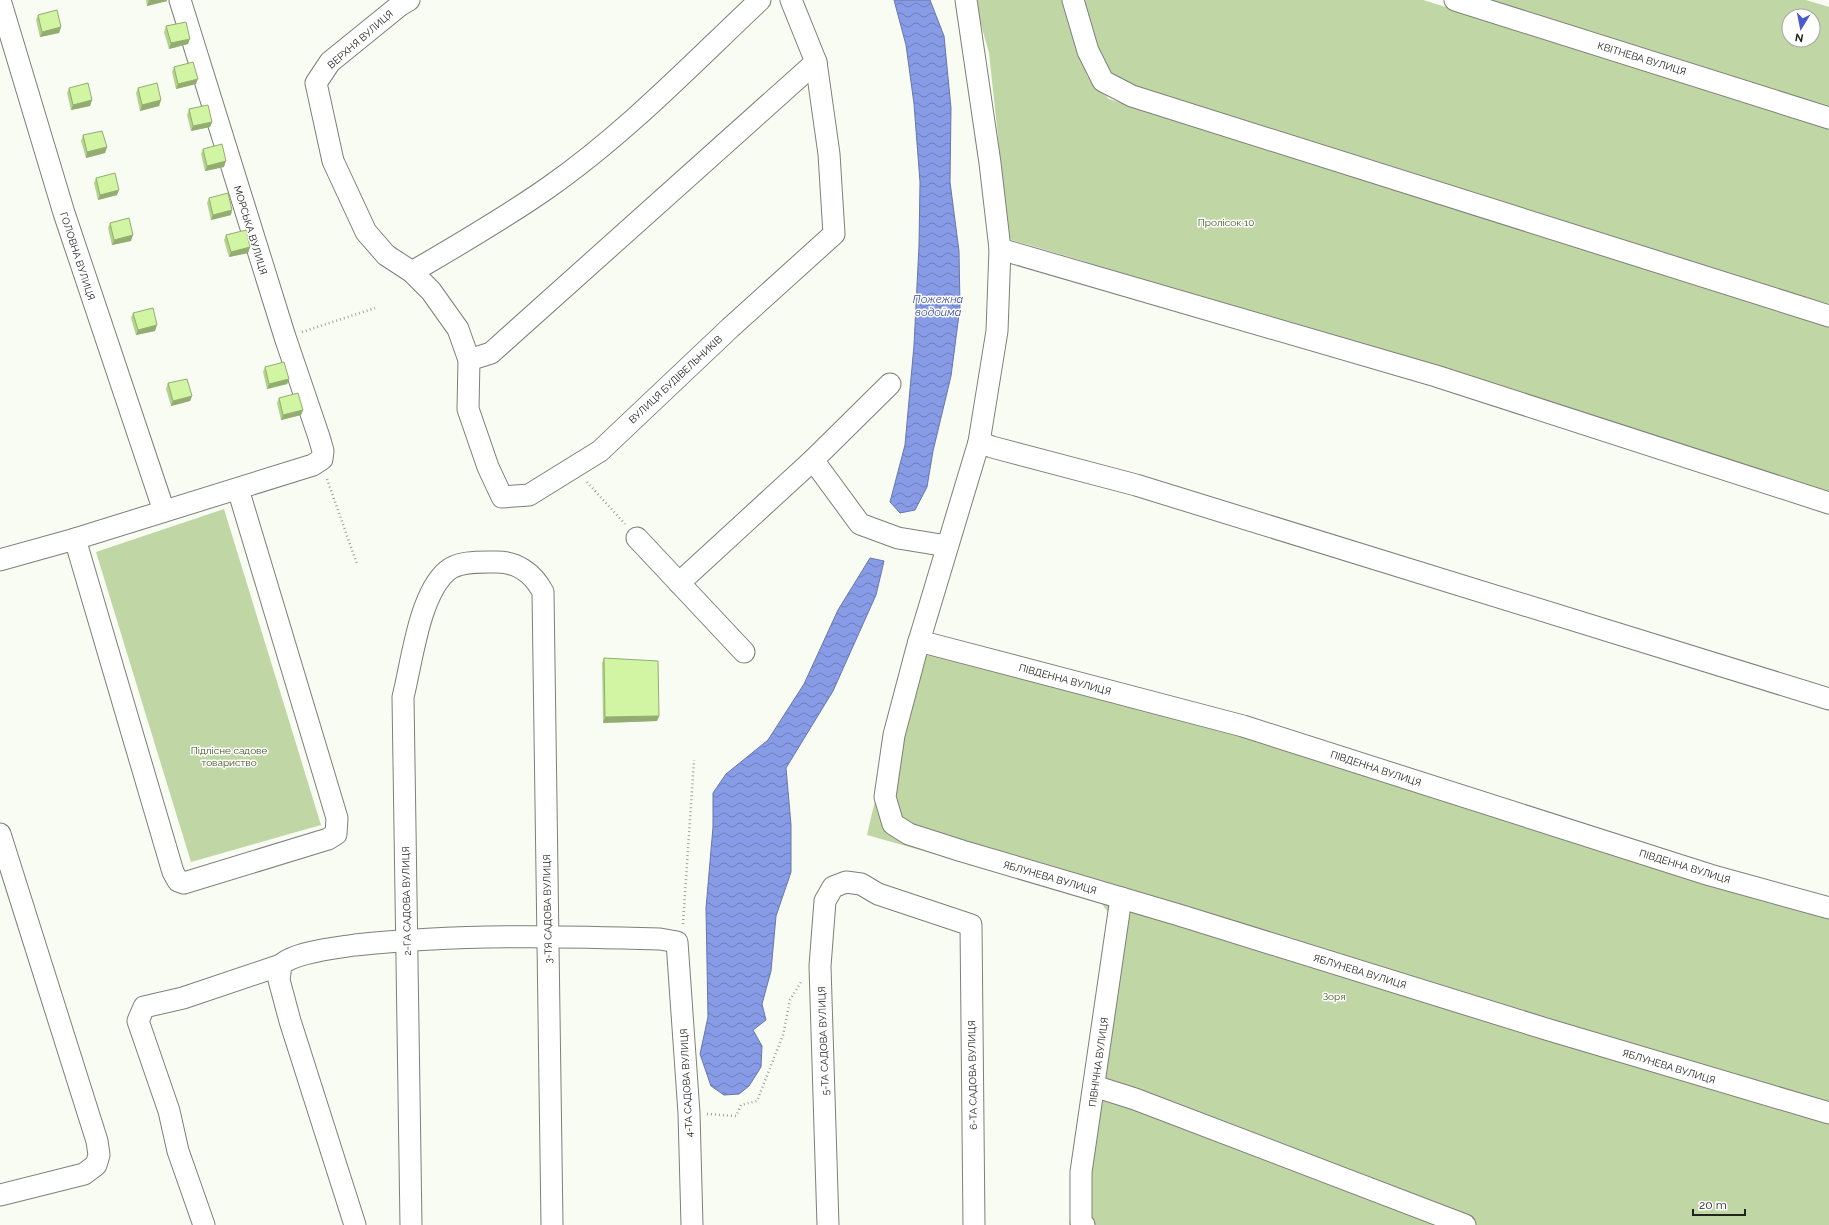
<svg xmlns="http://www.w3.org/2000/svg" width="1829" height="1225" font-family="Raleway,sans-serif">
  <defs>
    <pattern id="water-waves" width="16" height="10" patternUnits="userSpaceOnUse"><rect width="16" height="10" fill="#879be6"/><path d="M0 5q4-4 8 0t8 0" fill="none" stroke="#6e7eba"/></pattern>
  </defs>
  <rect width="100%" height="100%" fill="#f8fcf3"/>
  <g fill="#c0d6a5" fill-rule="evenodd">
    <polygon points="974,0 1064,0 1087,76 1109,99 1829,323 1829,495 1189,297 1080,260 1005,238 1000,155 989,53"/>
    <polygon points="1084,0 1423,0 1829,124 1829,304 1443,189 1131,91 1104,68"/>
    <path d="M1476,0H1806L1829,7V109ZM1789,16H1813V40H1789Z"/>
    <polygon points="224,509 321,825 191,862 96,552"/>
    <polygon points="914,632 1829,903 1829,1225 1069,1225 1112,918 1100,901 867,835"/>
  </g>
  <g fill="url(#water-waves)" stroke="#6877aa">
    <polygon points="894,0 930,0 944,36 951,108 950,182 959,251 960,307 951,376 933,451 927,487 915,510 900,513 890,502 905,445 914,345 919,246 920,182 914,104 906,45"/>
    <polygon points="870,558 884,561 876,595 833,691 786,768 791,825 791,872 776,916 771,971 762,1004 766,1020 753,1030 762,1046 761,1067 749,1086 739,1094 724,1095 711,1086 700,1054 708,1017 706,908 713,827 713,793 726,774 768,740 804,684 838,610"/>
  </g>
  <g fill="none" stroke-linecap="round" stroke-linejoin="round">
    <g stroke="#7c8078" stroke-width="23">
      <g id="street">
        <polyline points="0,0 64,213 164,511"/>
        <polyline points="409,0 399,6 330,62 316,83 333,161 366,232 386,255 412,272 431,291 458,329 469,360 468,409 488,467 502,497 529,495 600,451 730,328 834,234 829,154 816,62 791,0"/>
        <polyline points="966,0 990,163 1000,249 997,331 979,442 917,648 894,735 885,797 893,824 909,834 962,851 1179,915 1546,1029 1829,1113"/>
        <polyline points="1073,0 1088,51 1103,81 1132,96 1829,316"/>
        <polyline points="1455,0 1829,118"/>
        <polyline points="1000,249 1436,376 1829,503"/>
        <path d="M412,272C458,245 505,218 549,187C626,133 692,64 760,0"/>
        <polyline points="469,360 491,353 816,62"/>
        <polyline points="979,442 992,447 1136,485 1829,699"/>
        <polyline points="813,460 860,524 898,538 947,546"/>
        <polyline points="637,538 744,652"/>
        <polyline points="75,539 173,872 178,881 184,883 328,839 336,834 337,818 238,489"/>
        <polyline points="0,560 75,539 313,465 322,459 323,451 319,437 285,337 180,0"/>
        <polyline points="679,583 813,460 890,384"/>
        <polyline points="919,641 1243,726 1710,875 1829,908"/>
        <polyline points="0,834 97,1141 99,1155 96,1165 84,1174 0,1195"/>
        <polyline points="1094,1086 1135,1099 1465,1225"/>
        <polyline points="204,1225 178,1151 169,1111 138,1021 144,1007 183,998 281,965"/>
        <path d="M355,1225L290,1021L279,980L281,965C294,952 336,948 355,945C457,934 559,936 660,939L677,942L689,1113L692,1225"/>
        <path d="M411,1225L403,697C412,662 419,595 447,571C458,561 480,562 494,562C516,561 533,573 543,592L552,1225"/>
        <polyline points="828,1225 820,966 825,901 833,887 846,882 861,884 878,894 971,925 974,1225"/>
        <polyline points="1084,1225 1081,1222 1081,1172 1121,898"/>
      </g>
    </g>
    <g stroke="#a0a39c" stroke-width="2.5" stroke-dasharray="1 3" stroke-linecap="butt">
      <polyline points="302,332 375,308"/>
      <polyline points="327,479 357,564"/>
      <polyline points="587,482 625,524"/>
      <polyline points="683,924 694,760"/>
      <polyline points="707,1114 736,1116 741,1105 757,1101 783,1035 790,1000 801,982"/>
    </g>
    <use href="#street" stroke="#fff" stroke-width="21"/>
  </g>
  <g fill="#b4d38c">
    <polygon points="146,0 167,0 167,1 147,6"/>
    <polygon points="38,15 61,27 59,33 40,37 36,20"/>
    <polygon points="166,26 188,44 169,49 164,32"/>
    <polygon points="174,67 196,84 176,89 172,72"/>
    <polygon points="69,88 92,100 90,106 71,110 67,93"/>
    <polygon points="138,88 161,100 159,106 140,111 136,93"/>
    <polygon points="189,109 212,122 210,127 191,131 187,115"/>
    <polygon points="83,135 107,147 105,153 86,158 81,141"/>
    <polygon points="203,149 224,167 205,171 201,154"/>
    <polygon points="96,178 117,195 98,200 94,183"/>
    <polygon points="209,198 231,215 211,220 207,203"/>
    <polygon points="110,223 131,241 112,245 108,228"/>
    <polygon points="226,235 250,247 248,253 229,257 224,240"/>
    <polygon points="133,313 155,331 136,335 131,318"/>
    <polygon points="265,367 289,379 287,384 267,389 263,372"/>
    <polygon points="168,383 192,396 190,401 171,406 166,389"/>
    <polygon points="279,398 303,410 301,415 281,420 277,403"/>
    <polygon points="604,658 659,716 657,721 603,723 602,663"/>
  </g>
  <g fill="#92ac72">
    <polygon points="149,0 167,0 167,1 147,6"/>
    <polygon points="61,27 59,33 40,37 42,32"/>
    <polygon points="190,39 188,44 169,49 171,43"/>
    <polygon points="198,79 196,84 176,89 178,84"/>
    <polygon points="92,100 90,106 71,110 73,105"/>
    <polygon points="161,100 159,106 140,111 142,105"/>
    <polygon points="212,122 210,127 191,131 193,126"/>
    <polygon points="107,147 105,153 86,158 87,152"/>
    <polygon points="226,161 224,167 205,171 207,166"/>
    <polygon points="119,190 117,195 98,200 100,195"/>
    <polygon points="232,210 231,215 211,220 213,215"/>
    <polygon points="133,235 131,241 112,245 114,240"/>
    <polygon points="250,247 248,253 229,257 231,252"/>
    <polygon points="157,325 155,331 136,335 138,330"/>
    <polygon points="289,379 287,384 267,389 269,384"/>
    <polygon points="192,396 190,401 171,406 173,401"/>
    <polygon points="303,410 301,415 281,420 283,415"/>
    <polygon points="659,716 657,721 603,723 605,717"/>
  </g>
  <g fill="#d1f5a3" stroke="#92ac72">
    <polygon points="57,10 61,27 42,32 38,15"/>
    <polygon points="186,22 190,39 171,43 166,26"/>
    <polygon points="193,62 198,79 178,84 174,67"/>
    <polygon points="88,83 92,100 73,105 69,88"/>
    <polygon points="157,83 161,100 142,105 138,88"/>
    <polygon points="208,105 212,122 193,126 189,109"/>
    <polygon points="102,131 107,147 87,152 83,135"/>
    <polygon points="222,144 226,161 207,166 203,149"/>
    <polygon points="115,173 119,190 100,195 96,178"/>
    <polygon points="228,193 232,210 213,215 209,198"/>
    <polygon points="129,218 133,235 114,240 110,223"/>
    <polygon points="246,230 250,247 231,252 226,235"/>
    <polygon points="153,308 157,325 138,330 133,313"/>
    <polygon points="284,362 289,379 269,384 265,367"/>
    <polygon points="187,379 192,396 173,401 168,383"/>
    <polygon points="298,393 303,410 283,415 279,398"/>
    <polygon points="604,658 658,661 659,716 605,717"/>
  </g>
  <g text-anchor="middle" stroke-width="3" stroke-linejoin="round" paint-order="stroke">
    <g font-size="10" fill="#21231f" stroke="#fff">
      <text transform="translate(360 39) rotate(-41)" y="4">ВЕРХНЯ ВУЛИЦЯ</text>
      <text transform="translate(1642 58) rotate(17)" y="4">КВІТНЕВА ВУЛИЦЯ</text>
      <text transform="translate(251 230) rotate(73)" y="4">МОРСЬКА ВУЛИЦЯ</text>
      <text transform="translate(78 256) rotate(72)" y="4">ГОЛОВНА ВУЛИЦЯ</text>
      <text transform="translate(675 379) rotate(-43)" y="4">ВУЛИЦЯ БУДІВЕЛЬНИКІВ</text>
      <text transform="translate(1065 679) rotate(15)" y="4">ПІВДЕННА ВУЛИЦЯ</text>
      <text transform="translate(1376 768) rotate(18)" y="4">ПІВДЕННА ВУЛИЦЯ</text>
      <text transform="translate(1685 866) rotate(17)" y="4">ПІВДЕННА ВУЛИЦЯ</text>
      <text transform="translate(1050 877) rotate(16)" y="4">ЯБЛУНЕВА ВУЛИЦЯ</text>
      <text transform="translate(406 901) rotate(-91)" y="4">2-ГА САДОВА ВУЛИЦЯ</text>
      <text transform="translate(547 909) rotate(-91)" y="4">3-ТЯ САДОВА ВУЛИЦЯ</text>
      <text transform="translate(1360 971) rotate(17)" y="4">ЯБЛУНЕВА ВУЛИЦЯ</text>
      <text transform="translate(823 1041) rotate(-92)" y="4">5-ТА САДОВА ВУЛИЦЯ</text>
      <text transform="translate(1098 1062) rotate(-82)" y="4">ПІВНІЧНА ВУЛИЦЯ</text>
      <text transform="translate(1669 1066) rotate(17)" y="4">ЯБЛУНЕВА ВУЛИЦЯ</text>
      <text transform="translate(972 1075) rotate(-91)" y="4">6-ТА САДОВА ВУЛИЦЯ</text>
      <text transform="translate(686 1083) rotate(-93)" y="4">4-ТА САДОВА ВУЛИЦЯ</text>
    </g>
    <g font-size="10" fill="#42571f" stroke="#fff">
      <text x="1226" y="226">Пролісок 10</text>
      <text x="229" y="754">Підлісне садове<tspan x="229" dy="12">товариство</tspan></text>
      <text x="1334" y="1000">Зоря</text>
    </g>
    <g font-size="11" font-style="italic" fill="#3a49a0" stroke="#fff">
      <text x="938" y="303">Пожежна<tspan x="938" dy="13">водойма</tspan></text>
    </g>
  </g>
  <g transform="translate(1801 28) rotate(190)"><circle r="19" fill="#ffffff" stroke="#a6a7a5"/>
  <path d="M0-3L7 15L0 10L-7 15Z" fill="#485acf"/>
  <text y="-6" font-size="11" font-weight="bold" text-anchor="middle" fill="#21231f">N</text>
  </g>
  <path d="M1693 1209v6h52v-6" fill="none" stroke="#21231f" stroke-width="2"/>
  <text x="1699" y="1209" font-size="12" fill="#21231f" stroke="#ffffff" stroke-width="3" paint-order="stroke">20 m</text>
</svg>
